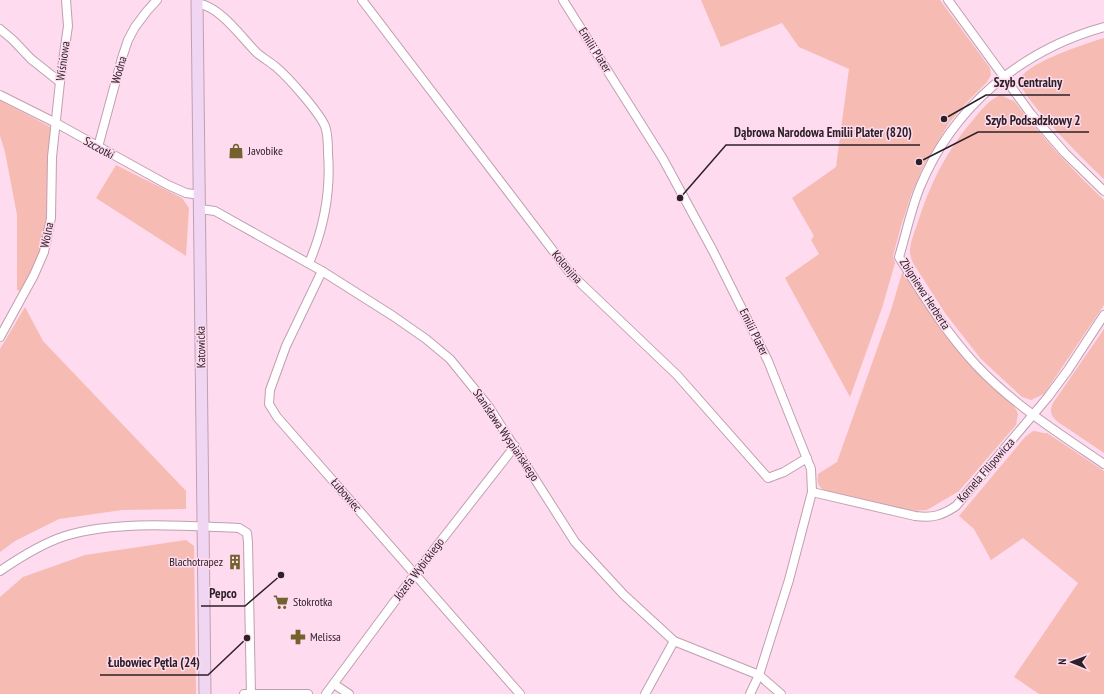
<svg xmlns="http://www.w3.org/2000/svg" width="1104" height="694" font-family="'PT Sans Narrow',sans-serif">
  <rect width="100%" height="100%" fill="#fedbee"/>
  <g fill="#f6bbb3">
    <polygon points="701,0 940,0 990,68 991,75 987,82 968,101 949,123 923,167 911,195 901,226 893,256 895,263 882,308 850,397 785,278 819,254 811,240 814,236 792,198 836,167 849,69 799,47 782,23 721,47"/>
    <path d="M1104,38V179C1091,167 1016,93 1020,80C1025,63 1088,43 1104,38Z"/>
    <path d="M1000,95C1005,96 1009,100 1014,101C1041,136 1071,169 1104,200V305L1044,394L1031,400L1022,397L981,359L945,313L915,266C912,261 910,257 910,252C910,243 914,233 917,225C929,186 946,151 973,120C980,111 989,100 1000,95Z"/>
    <polygon points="0,100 52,128 48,217 41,253 23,292 17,290 17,215 5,152 0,136"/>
    <polygon points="116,165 182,198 189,208 186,256 96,198"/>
    <path d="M902,273H904C930,314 956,352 991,386C999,394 1015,403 1018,414L1016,425L959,491L927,510L913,511L894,508L825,491C818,487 817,482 818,474L837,462L891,310Z"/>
    <polygon points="25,307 43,341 186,491 186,509 122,510 59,519 15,541 0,552 0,349"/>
    <path d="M1104,329V453L1058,422C1051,416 1049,411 1053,403Z"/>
    <path d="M1033,431C1038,431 1042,434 1047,433L1104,471V694H1039L1014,677L1078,583L1023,538L991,560L974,529L959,516L1025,437Z"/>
    <polygon points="186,540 194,546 196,694 0,694 0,597 23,577 85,555"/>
  </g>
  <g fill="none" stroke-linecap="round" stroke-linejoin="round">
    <g stroke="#c09fb1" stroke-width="10">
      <g id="street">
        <polyline points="362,0 570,273 677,375 768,478 784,472 807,458"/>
        <polyline points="563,0 663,159 713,251 768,361 811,469 812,492 789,580 759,675 750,694"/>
        <polyline points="948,0 1031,114 1065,153 1104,191"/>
        <path d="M197,3C221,7 240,36 257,53C263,58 270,62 276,67C289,78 318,111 325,126C328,134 328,145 328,153C331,192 324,228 309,263"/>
        <path d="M1104,27C1021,50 953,107 920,187C911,209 906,234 899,257C923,295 946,333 977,366C1014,405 1060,434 1104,464"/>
        <polyline points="0,29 13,40 31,59 60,82"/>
        <polyline points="0,95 56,123 168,185 186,193 200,195"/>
        <polyline points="98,147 122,58 128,40 135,27 147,11 157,0"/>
        <polyline points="200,209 215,211 322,271 393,316 426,339 450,359 489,407 575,542 624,595 674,641 759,675 781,694"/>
        <polyline points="322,271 286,346 270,390 269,404 277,417 520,694"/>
        <polyline points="0,337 34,275 44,252 51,218 52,157 60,82 68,26 66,0"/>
        <path d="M812,492L915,516C933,518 941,516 956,506L1048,397L1068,370L1104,315"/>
        <path d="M0,571C19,558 43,543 65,536C117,520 185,526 239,528L247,533L248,542L251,694"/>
        <polyline points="334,684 349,694"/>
        <polyline points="244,694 308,694"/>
        <polyline points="326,694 415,574 515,446"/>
        <polyline points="645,694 674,641"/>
      </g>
    </g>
    <g stroke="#c09fb1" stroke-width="13">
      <polyline id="secondary" points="197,0 205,694"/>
    </g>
    <use href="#street" stroke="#fff" stroke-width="8"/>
    <use href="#secondary" stroke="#f1d6f4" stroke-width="11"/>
  </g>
  <defs>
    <g id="shop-bare" transform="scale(1.2)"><path d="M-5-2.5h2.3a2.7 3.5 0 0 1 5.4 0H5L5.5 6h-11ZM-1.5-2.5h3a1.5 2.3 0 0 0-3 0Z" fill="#73612f" stroke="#fedbee" stroke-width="2.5" paint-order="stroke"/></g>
    <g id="building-bare" transform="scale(1.2)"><path d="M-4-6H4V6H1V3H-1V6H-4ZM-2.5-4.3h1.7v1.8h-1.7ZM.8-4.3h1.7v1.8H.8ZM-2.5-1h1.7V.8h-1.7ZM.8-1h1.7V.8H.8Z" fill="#73612f" stroke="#fedbee" stroke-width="2.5" paint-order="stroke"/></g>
    <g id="supermarket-bare" transform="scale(1.2)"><path d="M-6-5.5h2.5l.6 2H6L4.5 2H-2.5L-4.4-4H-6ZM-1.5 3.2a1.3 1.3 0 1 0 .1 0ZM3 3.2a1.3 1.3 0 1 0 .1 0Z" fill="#73612f" stroke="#fedbee" stroke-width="2.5" paint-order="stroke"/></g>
    <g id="pharmacy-bare" transform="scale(1.2)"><path d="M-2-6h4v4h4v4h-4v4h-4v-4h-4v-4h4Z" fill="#73612f" stroke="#fedbee" stroke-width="2.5" paint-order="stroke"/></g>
  </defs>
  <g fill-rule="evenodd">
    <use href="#shop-bare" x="236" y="151"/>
    <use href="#building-bare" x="235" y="562"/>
    <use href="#supermarket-bare" x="281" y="602"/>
    <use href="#pharmacy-bare" x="298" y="637"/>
  </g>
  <g text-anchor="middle" stroke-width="3" stroke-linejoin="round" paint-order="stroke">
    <g font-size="12" fill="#2d2027" stroke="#fedbee">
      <text transform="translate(595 50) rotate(58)" y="4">Emilii Plater</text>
      <text transform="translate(63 61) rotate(-82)" y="4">Wiśniowa</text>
      <text transform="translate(119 70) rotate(-74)" y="4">Wodna</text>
      <text transform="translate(99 148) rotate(29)" y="4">Szczotki</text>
      <text transform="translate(47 235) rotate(-78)" y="4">Wolna</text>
      <text transform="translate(567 267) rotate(49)" y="4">Kolonijna</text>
      <text transform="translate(925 294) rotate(57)" y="4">Zbigniewa Herberta</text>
      <text transform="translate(754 332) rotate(64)" y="4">Emilii Plater</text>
      <text transform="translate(201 347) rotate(-91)" y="4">Katowicka</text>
      <text transform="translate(506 435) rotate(56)" y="4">Stanisława Wyspiańskiego</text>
      <text transform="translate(986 470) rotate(-49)" y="4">Kornela Filipowicza</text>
      <text transform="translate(346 495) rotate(49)" y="4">Łubowiec</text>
      <text transform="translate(419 569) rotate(-53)" y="4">Józefa Wybickiego</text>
    </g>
    <g font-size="12" fill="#2d2027" stroke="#fedbee" text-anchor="start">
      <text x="248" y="155">Javobike</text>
      <text x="223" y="566" text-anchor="end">Blachotrapez</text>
      <text x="293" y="606">Stokrotka</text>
      <text x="310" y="641">Melissa</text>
    </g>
  </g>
  <path fill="none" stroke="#2d2027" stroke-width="1.5" d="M944 119L986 95H1070M919 162L978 132H1089M680 198L726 145H920M281 575L245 606H201M247 638L208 675H100"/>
  <g fill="#2d2027" stroke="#fedbee" stroke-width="1.5">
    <circle cx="944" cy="119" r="4"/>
    <circle cx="919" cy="162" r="4"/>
    <circle cx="680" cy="198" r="4"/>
    <circle cx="281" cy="575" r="4"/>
    <circle cx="247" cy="638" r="4"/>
  </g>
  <g font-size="13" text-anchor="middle" font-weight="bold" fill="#2d2027" stroke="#fedbee" stroke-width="3" stroke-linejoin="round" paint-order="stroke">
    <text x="1028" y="87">Szyb Centralny</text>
    <text x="1033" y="125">Szyb Podsadzkowy 2</text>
    <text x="823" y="137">Dąbrowa Narodowa Emilii Plater (820)</text>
    <text x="223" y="598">Pepco</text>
    <text x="154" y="667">Łubowiec Pętla (24)</text>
  </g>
  <g transform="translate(1072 662) rotate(271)" stroke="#fedbee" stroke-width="3" paint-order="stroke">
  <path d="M0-3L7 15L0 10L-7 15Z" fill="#2d2027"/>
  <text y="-6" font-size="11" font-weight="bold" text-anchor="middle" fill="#2d2027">N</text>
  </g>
</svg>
